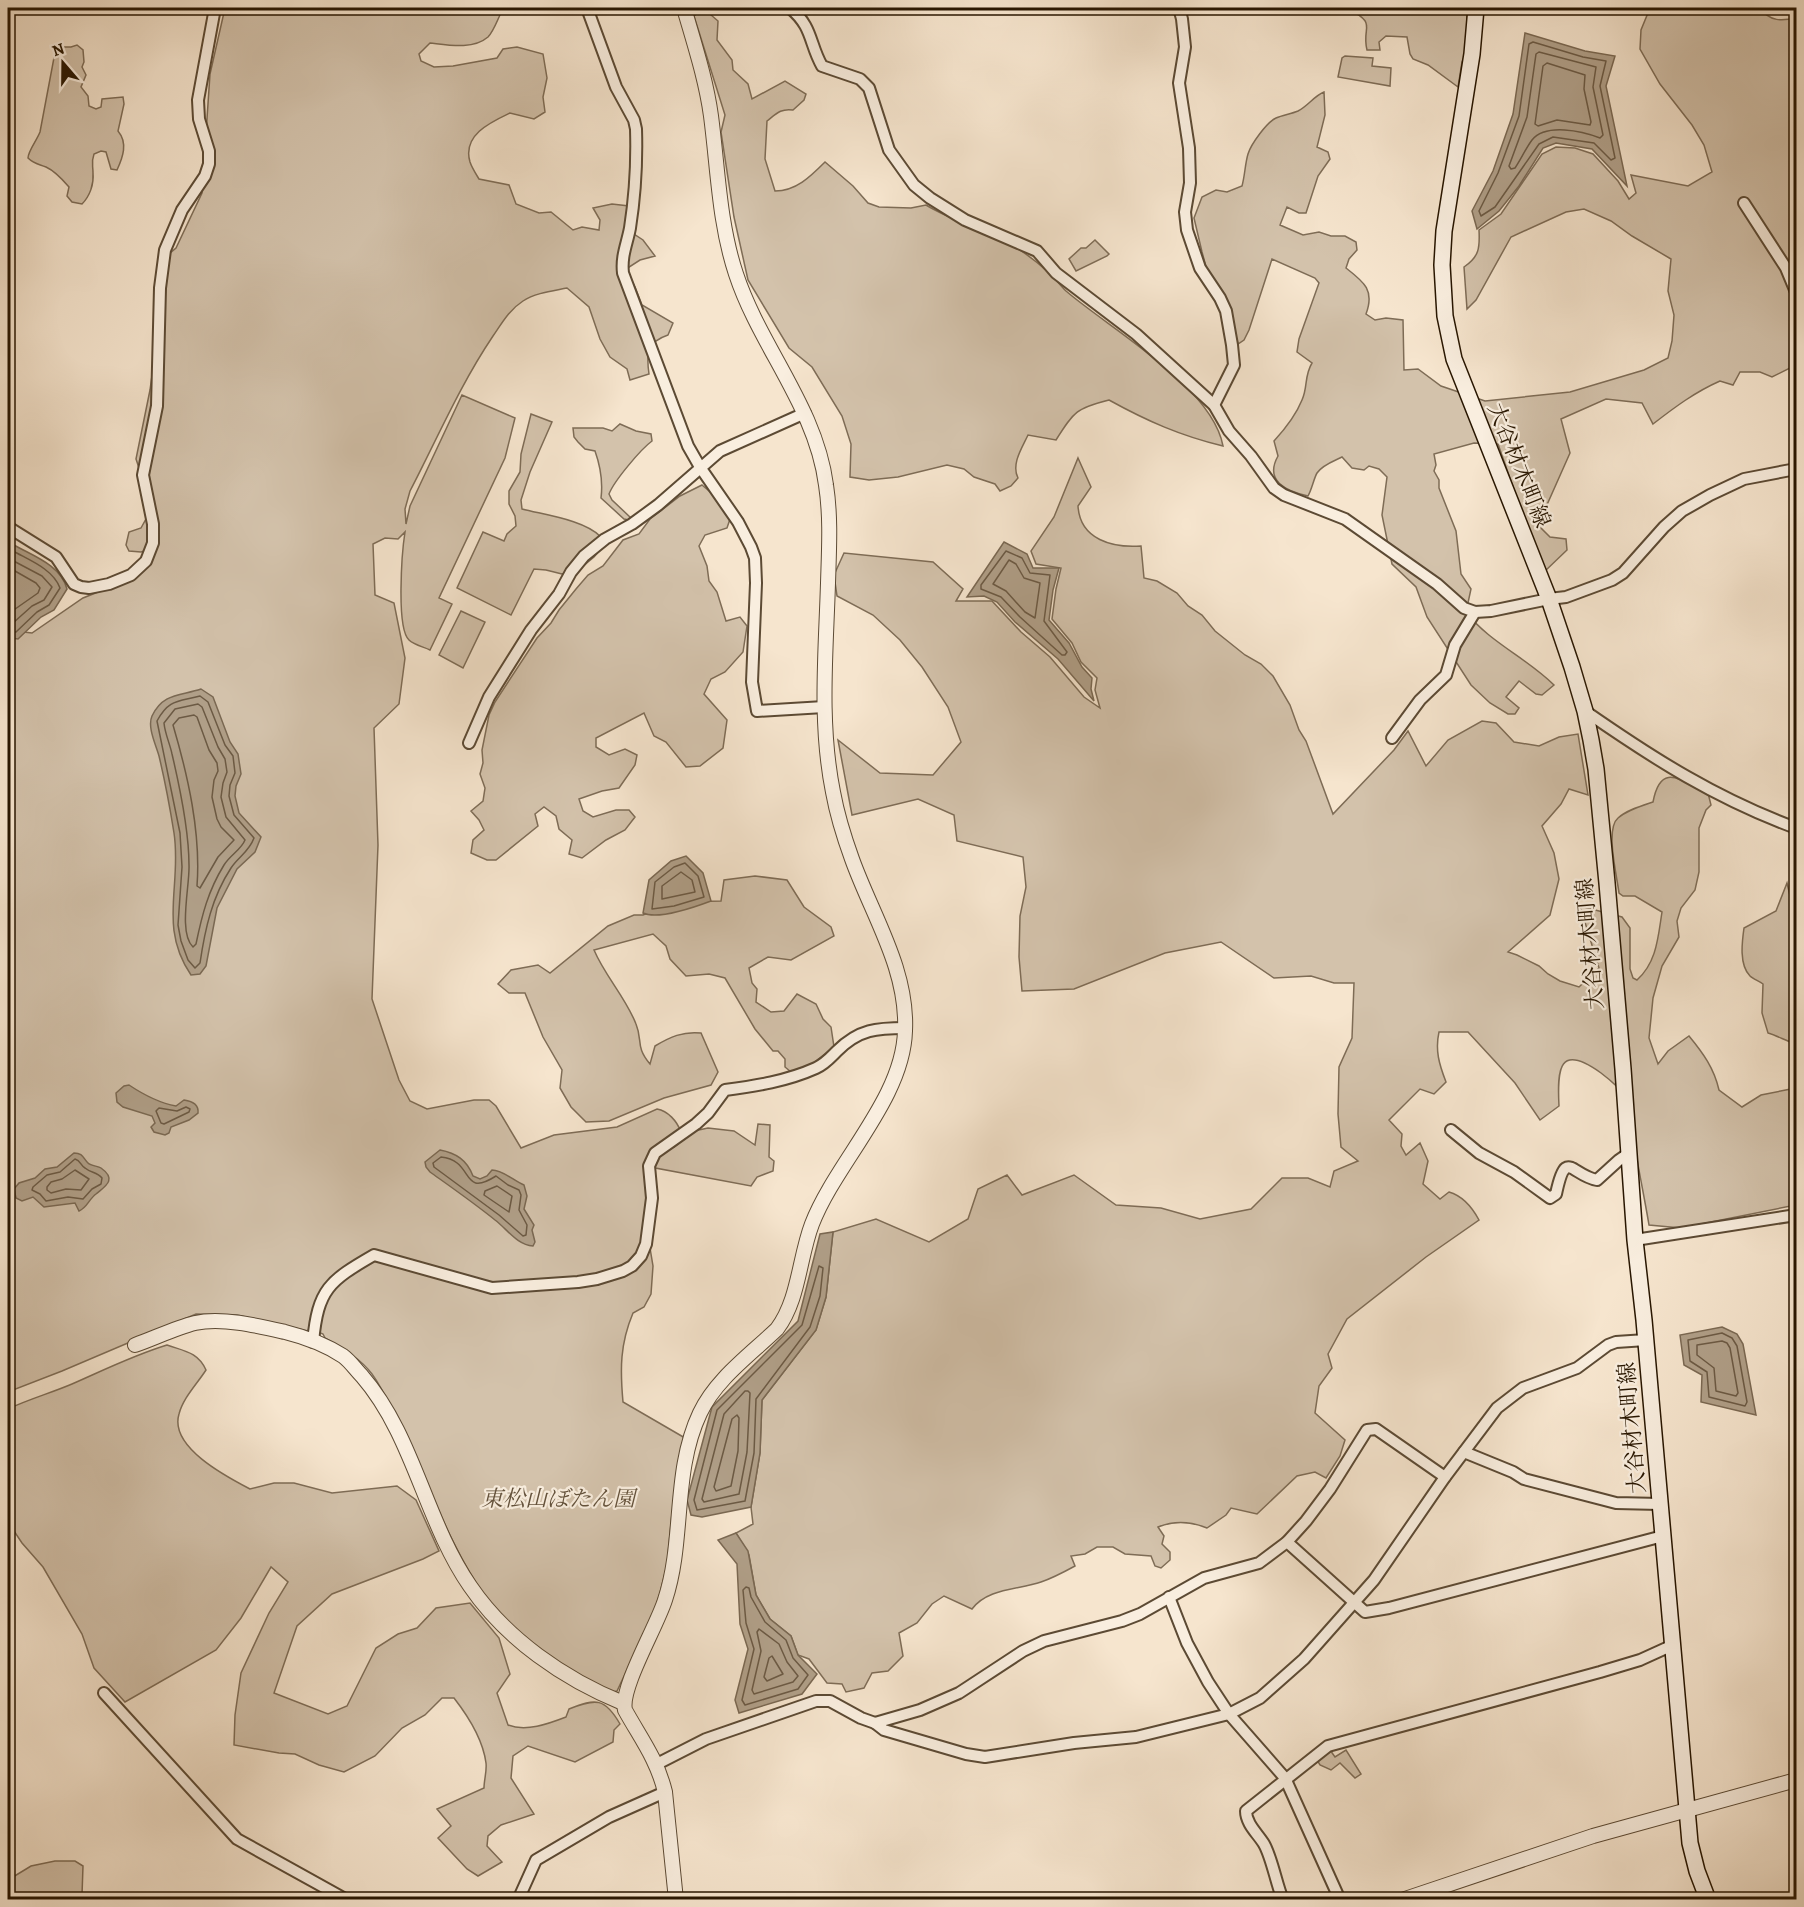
<svg xmlns="http://www.w3.org/2000/svg" width="1804" height="1907" font-family="Alegreya,'Noto Serif JP',serif">
  <rect width="100%" height="100%" fill="#f6e5ce"/>
  <filter id="stains"><feTurbulence type="fractalNoise" baseFrequency=".00333" numOctaves="4"/><feColorMatrix values="0 0 0 0 .2 0 0 0 0 .09 0 0 0 0 .02 0 0 0 .5 -.17"/></filter>
  <radialGradient id="worn" r=".72"><stop offset=".6" stop-color="#630" stop-opacity="0"/><stop offset="1" stop-color="#630" stop-opacity=".3"/></radialGradient>
  <g fill="#d3c2ab" stroke="#7e6c56" stroke-width="1.5">
    <path d="M225,8H500L502,11C498,18 494,31 488,37C473,50 448,45 430,43L419,54L421,61L434,67L453,66L497,58L503,49L517,47L543,54L547,78L543,97L545,112L534,119L510,113C491,122 462,135 470,162C472,168 476,174 479,179L509,185L516,204L539,213L551,212L573,230L582,227L599,230L600,220L593,208L612,204L629,206L634,234L643,240L655,256L640,260L626,269L635,287L642,305L673,323L668,335C647,342 646,353 649,374L630,380L627,369L610,357L600,339L589,307L567,288C552,291 535,293 523,301C509,310 502,323 493,336C460,385 437,439 410,491L405,509L406,524L410,506L462,395L515,418L505,458L439,598L452,604L430,650C424,647 414,645 409,640C396,628 402,551 405,532L398,539L385,538L373,544L375,595L394,603L405,658L399,704L374,728L378,845L372,999L399,1080L410,1101L427,1109L474,1100H489L496,1106L521,1148L554,1135L617,1127L657,1109C668,1111 677,1121 681,1132C670,1139 653,1146 648,1158L674,1147L694,1131L708,1128L734,1131L755,1145L758,1124L770,1125L769,1157L774,1161L773,1171L757,1177L751,1186L655,1168L650,1248L653,1266L651,1294L644,1307L633,1313C620,1344 620,1369 623,1402L685,1438L672,1513L667,1565L660,1593L653,1615L617,1691L613,1692C597,1684 579,1677 564,1668C536,1650 505,1625 486,1598C448,1544 428,1480 398,1422C390,1406 383,1389 372,1374C360,1358 342,1348 325,1338L323,1334L309,1328L308,1331L237,1315L196,1314L62,1371L8,1392V622L15,631L32,633L83,598L118,584L153,549L141,552L129,551L126,545L129,532L141,528L147,517L140,471L136,459L150,390L169,254L176,248L202,193L210,74Z"/>
    <path d="M703,8L718,21L717,40L732,60L733,70L748,84L752,99L785,81L806,94L804,100L793,110C781,108 776,114 767,121L765,159L775,191C796,191 810,177 825,162L853,186L868,203L879,207L911,208L926,205C954,222 986,230 1014,246C1025,253 1037,262 1047,271C1054,277 1059,284 1066,291C1110,329 1212,386 1223,446C1181,436 1147,421 1109,400C1077,408 1074,411 1056,440L1028,435C1022,448 1011,464 1018,478L1011,486L1000,491L995,484L974,477L964,469L947,465L898,477L869,480L850,477L851,444L842,416L812,367L789,348L748,280L734,217L721,132L725,115L694,16Z"/>
    <path d="M1347,8H1468L1467,17L1469,27L1466,53L1462,62L1458,87L1428,65L1413,59L1410,54L1407,37L1386,36L1379,42L1380,50H1367C1361,25 1379,25 1347,8Z"/>
    <path d="M1650,8H1760C1770,22 1782,21 1796,18V365L1772,377L1760,372H1740L1733,385L1720,381C1695,392 1675,407 1653,424L1642,403L1606,399L1561,419L1570,453L1538,525L1550,537L1566,539L1567,550L1543,573L1498,444L1474,443L1434,454L1436,465L1434,471L1439,480V488L1456,531L1461,574L1471,589L1466,612C1489,642 1527,658 1554,685L1542,695L1536,694L1519,681L1506,697L1519,708L1515,714H1508L1490,703L1471,685L1427,617L1416,587L1392,564L1382,515L1387,477L1379,469L1369,466L1364,470L1352,468L1342,457C1334,461 1322,465 1317,473C1314,478 1312,489 1308,496C1286,491 1264,481 1278,456L1274,441C1285,429 1296,415 1302,400C1308,387 1304,376 1312,363L1297,352L1299,339L1319,283L1315,278L1272,259L1249,330L1244,340L1238,344L1226,298L1208,274L1202,252L1194,218L1202,197L1216,190L1227,192L1242,186C1245,175 1245,164 1248,154C1251,144 1267,122 1276,118C1283,115 1291,114 1298,111C1308,106 1314,96 1324,92L1325,115L1317,147L1328,152L1330,159L1318,176L1306,213H1299L1287,207L1280,225L1303,235L1319,232L1331,236H1345L1356,242L1357,250L1349,259L1346,268C1364,282 1375,290 1366,314L1375,320L1386,318L1403,320L1404,370L1418,369L1441,386L1485,401L1570,392L1644,370L1668,358L1672,341L1674,315L1668,291L1671,259L1632,236L1611,221L1584,209L1566,212L1511,237L1476,300L1467,309L1464,267C1479,257 1480,248 1479,230L1501,214L1542,154L1556,147L1575,148L1593,154L1618,181L1629,199L1636,193L1631,175L1688,186L1712,172L1704,145L1692,125L1660,84L1640,49L1641,30Z"/>
    <path d="M77,45L83,50L84,62L82,67L86,75L81,87L88,96L89,106L96,109L101,107L102,99L123,97L124,104L118,131C128,143 123,157 117,170L111,169L106,152L101,151L94,154C91,162 93,165 93,173C94,184 90,196 82,204L72,202L67,196L69,187C63,180 55,171 46,167C39,164 34,164 28,158C28,151 37,140 40,132L56,47H71Z"/>
    <polygon points="1345,56 1373,58 1372,66 1391,68 1390,86 1338,77 1342,58"/>
    <polygon points="1095,240 1109,254 1107,256 1076,271 1069,259 1081,248 1086,248"/>
    <path d="M531,414L552,422L530,472L521,500L522,509C545,515 585,520 601,537L600,550L594,557L577,571L562,574L546,570L534,569L511,615L457,588L483,532L504,541L507,534L516,526L515,516L509,504V491L520,472L521,454Z"/>
    <path d="M620,424L636,431L651,434L652,441C641,449 614,481 609,494L612,500L631,518L629,520L624,519L601,498C603,482 600,465 595,451L585,449L578,442L574,437L573,428H603L612,431Z"/>
    <path d="M1078,458L1091,487L1078,506C1080,540 1113,548 1141,546L1144,578L1157,581L1177,593L1188,606L1202,615L1215,631L1245,655L1261,664L1273,676L1290,705L1299,730L1306,741L1333,814L1394,750L1408,731L1426,766L1448,740L1482,721L1496,723L1514,742L1539,746L1559,737L1578,734L1588,795L1569,789L1561,804L1542,826L1554,853L1559,879L1550,915L1508,952L1517,955L1539,966L1548,974L1560,981L1579,987L1599,968L1580,906L1622,917L1630,928V969L1633,978L1637,980C1657,962 1658,937 1662,912L1635,896H1623L1619,893C1617,876 1605,829 1618,818C1627,810 1641,806 1653,802C1661,760 1682,782 1708,793L1711,805L1706,810L1699,828V872L1695,890L1681,908L1677,921L1679,937L1662,966L1653,998L1649,1038L1658,1064L1668,1051L1689,1036C1703,1053 1714,1068 1719,1090L1742,1107L1761,1095L1796,1088V1205L1681,1228L1649,1225C1645,1201 1640,1177 1636,1153C1634,1137 1635,1118 1630,1103C1627,1094 1609,1079 1601,1073C1559,1043 1557,1068 1559,1106L1540,1120L1515,1083L1468,1032H1439C1435,1050 1439,1064 1446,1082L1434,1094L1420,1089L1389,1120L1402,1134L1401,1146L1406,1155L1420,1143L1428,1161L1423,1184L1440,1199L1449,1192C1463,1196 1472,1207 1479,1220L1426,1257L1347,1319L1328,1354L1332,1368L1319,1386L1315,1413L1345,1440L1340,1456L1326,1478L1315,1472L1297,1476L1257,1514L1231,1508L1226,1515L1207,1528C1190,1521 1175,1520 1158,1527L1164,1536L1162,1544L1170,1552V1560L1161,1568L1155,1566L1151,1556L1125,1554L1113,1547H1097L1085,1554L1071,1556L1075,1566C1064,1572 1053,1578 1041,1582C1018,1590 988,1588 972,1609L944,1596L932,1604L917,1623L899,1633L903,1656L888,1671L872,1673L864,1688L846,1692L842,1684L827,1683L809,1659L798,1655L791,1636L770,1619L756,1595L749,1555L736,1533L753,1524L751,1507L760,1453L762,1400L816,1330L826,1297L833,1232L876,1219L929,1242L968,1219L978,1189L1007,1175L1022,1195L1074,1175L1116,1205L1161,1208L1200,1219L1251,1209L1282,1178H1308L1330,1187L1334,1171L1358,1161L1341,1147L1338,1114L1339,1067L1352,1038L1354,983H1334L1311,976L1274,978L1221,942L1165,953L1074,989L1022,991L1019,957L1020,916L1026,887L1023,857L957,841L954,815L918,799L852,815L838,740L880,773L933,775L961,742L948,707L922,667L900,640L873,615L837,596L834,575L844,553L933,562L963,589L956,601H992L1021,632L1050,657L1084,697L1100,708L1095,690L1097,678L1081,662L1072,643L1052,619L1056,589L1061,568L1036,564L1031,551L1054,517Z"/>
    <polygon points="702,485 715,496 730,519 727,528 705,535 699,546 707,566 709,581 717,592 726,621 740,617 747,626 743,652 725,672 711,679 704,694 727,720 723,748 700,766 686,767 666,742 654,736 644,713 596,738 596,747 609,755 625,749 637,755 635,765 619,788 602,791 579,799 583,811 593,817 616,810 629,810 635,817 625,830 606,840 582,858 569,854 572,840 559,829 556,816 544,807 535,814 538,826 496,860 487,860 471,853 473,840 484,830 479,820 471,811 483,801 485,788 480,774 483,763 482,750 489,715 495,702 537,638 551,623 559,610 576,589 588,575 603,566 623,540 639,534 650,519 680,496"/>
    <polygon points="461,611 485,622 463,668 439,655"/>
    <path d="M755,876L787,880L804,907L831,927L834,936L791,960L768,957L749,968L752,983L757,989L756,1002L771,1012L784,1011L797,994L816,1004L823,1019L831,1027L834,1047L808,1067L791,1072L785,1067V1059L778,1051H773L755,1029L725,978L709,974L686,976L670,959L666,946L653,934L594,950C605,976 626,998 636,1024C643,1041 635,1046 650,1064L655,1046C670,1037 683,1031 701,1033L718,1072L711,1085L664,1098L609,1121L586,1122L571,1107L560,1088L562,1070L543,1037L525,993H509L498,984L511,970L538,965L550,973L608,926L634,915H643L675,902L721,901L724,880Z"/>
    <path d="M1787,883L1796,921V1044C1786,1041 1778,1036 1768,1033L1762,1013L1763,984C1759,981 1753,979 1750,976C1739,965 1742,942 1744,928L1776,911Z"/>
    <path d="M167,1345C184,1351 198,1352 206,1370C197,1384 183,1398 179,1414C169,1447 227,1477 250,1489L274,1483H294L332,1493L397,1486L416,1500L439,1551L423,1559L332,1594L297,1626L274,1693L328,1714L347,1706L376,1648L398,1634L417,1628L436,1608L470,1603L499,1638L510,1674L497,1693L508,1725C526,1732 548,1724 566,1717L569,1709C596,1698 605,1698 620,1724L614,1730L613,1742L575,1762L528,1746L513,1756L511,1778L534,1814L501,1825L488,1836L487,1846L502,1862L478,1876L467,1869L438,1838L451,1826L437,1809L484,1788C484,1780 487,1771 486,1763C483,1740 468,1716 454,1698H442L425,1715L402,1728L375,1756L344,1772L319,1765L295,1754L279,1753L234,1745L235,1715L241,1673L269,1613L288,1582L271,1567L241,1618L216,1650L125,1702L94,1668L82,1634L43,1567L22,1543L8,1522V1409C29,1399 51,1393 72,1384C104,1370 134,1355 167,1345Z"/>
    <polygon points="1330,1750 1335,1757 1346,1750 1361,1774 1355,1778 1340,1763 1331,1770 1320,1765 1317,1760"/>
    <polygon points="55,1861 75,1861 83,1866 82,1895 85,1899 8,1899 8,1880 31,1866"/>
  </g>
  <g fill="#b09f88" stroke="#7a6852" stroke-width="1.5">
    <polygon points="1525,33 1585,51 1615,56 1606,86 1627,186 1592,149 1556,143 1543,148 1519,186 1499,211 1477,229 1472,211 1493,171 1513,114"/>
    <polygon points="1004,542 1027,554 1033,568 1059,568 1053,590 1049,620 1069,643 1082,667 1092,678 1091,689 1094,701 1058,659 1015,622 997,602 984,596 967,597"/>
    <path d="M8,545H14C33,556 61,565 67,589L54,610L41,617L18,639L11,638L8,635Z"/>
    <path d="M201,689L213,697L230,742L238,754L241,774L236,786L235,796L239,813L261,837L255,852L237,869L217,908L206,966L200,974L191,975C158,927 182,885 174,833C170,808 165,781 159,756C156,745 147,727 152,716C163,693 180,696 201,689Z"/>
    <path d="M686,856L703,873L711,901C695,907 658,920 643,913L649,880L671,861Z"/>
    <path d="M129,1085C144,1095 159,1103 176,1106L184,1100C191,1101 199,1104 198,1113L189,1120L171,1127L169,1133L165,1135L154,1132L151,1127L155,1123L152,1116L123,1107L117,1102L116,1093L124,1086Z"/>
    <path d="M440,1150C456,1153 467,1160 473,1176L480,1179L487,1176L492,1170C503,1170 514,1181 524,1185L527,1196L524,1209L534,1225L532,1230L535,1242L533,1246C517,1245 507,1229 495,1220C474,1203 451,1187 430,1172L426,1167L425,1162Z"/>
    <path d="M74,1153C83,1153 83,1158 88,1163C91,1166 98,1166 101,1168C118,1180 104,1187 96,1194C89,1199 87,1208 79,1211L75,1203L44,1207L33,1197L22,1201L16,1198L14,1189L19,1183L35,1178L45,1169L57,1167Z"/>
    <polygon points="833,1232 826,1297 816,1330 762,1400 760,1453 751,1507 702,1517 691,1515 687,1500 712,1407 798,1321 820,1234"/>
    <polygon points="1722,1327 1737,1334 1743,1344 1756,1415 1701,1402 1702,1375 1684,1365 1680,1335"/>
    <polygon points="736,1533 748,1551 756,1595 770,1619 791,1636 798,1655 817,1674 802,1694 739,1713 735,1700 748,1649 740,1624 737,1564 718,1540"/>
  </g>
  <g fill="none" stroke-linecap="round" stroke-linejoin="round">
    <g stroke="#6c5a44" stroke-width="1.5">
      <polygon points="1533,42 1583,57 1606,61 1600,86 1615,158 1611,160 1594,143 1553,137 1539,144 1495,207 1481,216 1479,211 1498,173 1519,116 1529,44"/>
      <path d="M1539,52L1596,67L1593,87L1603,135L1600,138C1582,131 1546,123 1532,140C1526,148 1521,159 1515,168L1511,169L1509,166L1527,117L1536,54Z"/>
      <polygon points="1547,63 1585,75 1584,89 1591,122 1590,125 1557,120 1538,126 1535,124 1543,66"/>
      <path d="M8,551H13C29,560 53,569 60,588L49,605L37,612L16,632L8,631"/>
      <polygon points="1006,551 1022,558 1030,573 1050,575 1044,621 1067,652 1065,655 1062,655 1020,617 1001,597 981,589 981,585"/>
      <polyline points="8,558 42,576 52,587 44,600 32,606 13,623 8,623"/>
      <polygon points="1009,560 1016,564 1024,578 1040,583 1035,618 1025,612 1006,591 993,584"/>
      <polyline points="8,567 36,583 40,588 38,593 8,614"/>
      <path d="M200,696L208,702L225,745L233,756L235,773L230,785L229,796L234,815L254,838C249,852 238,857 231,868C212,897 205,929 200,963L195,968L188,960L181,941L178,925L182,867L180,833L157,721C169,699 178,702 200,696Z"/>
      <path d="M198,704L202,707L218,747L225,759L227,772L223,783L221,797L226,817L245,840C241,850 230,855 224,865C208,891 202,915 196,944L193,947C178,933 190,885 189,865C189,831 180,788 172,754C170,744 165,734 164,723L175,709Z"/>
      <path d="M194,715L197,717L209,750L217,763L218,771L214,780L212,797L217,819L221,827L234,840L218,857L200,888L197,886C201,833 188,776 173,725L179,718Z"/>
      <polygon points="685,863 698,876 704,897 674,906 652,909 655,882 674,867"/>
      <polygon points="681,872 692,880 695,892 662,899 662,886"/>
      <polygon points="186,1107 190,1109 189,1112 164,1124 161,1123 156,1111 159,1108 177,1111"/>
      <path d="M441,1157C475,1160 460,1199 496,1176L508,1185L519,1190L521,1195L519,1210L527,1225L526,1235L523,1236L499,1215L434,1167L433,1163Z"/>
      <path d="M75,1159C81,1161 80,1165 85,1168C91,1173 97,1172 102,1178L101,1184L92,1189L83,1199L68,1197L46,1201L40,1194L32,1190L33,1187L47,1175L60,1172Z"/>
      <polygon points="75,1170 89,1179 81,1190 66,1189 51,1193 47,1190 47,1187 51,1182 62,1179"/>
      <polygon points="497,1186 512,1196 509,1212 484,1195 485,1191"/>
      <polygon points="819,1266 823,1268 820,1296 810,1327 756,1399 754,1453 745,1501 697,1510 694,1500 717,1410 802,1325"/>
      <polygon points="1722,1333 1732,1338 1737,1346 1747,1402 1745,1406 1709,1397 1707,1372 1690,1361 1688,1340"/>
      <polygon points="1722,1341 1727,1343 1730,1348 1738,1393 1736,1396 1716,1391 1714,1368 1697,1355 1697,1345"/>
      <polygon points="745,1391 748,1391 750,1393 747,1452 739,1494 704,1502 702,1499 724,1414"/>
      <polygon points="737,1415 739,1418 738,1451 731,1486 716,1491 714,1487 732,1419"/>
      <polygon points="746,1587 749,1588 751,1597 765,1622 786,1640 793,1658 808,1675 798,1689 745,1705 742,1700 754,1649 746,1623 743,1590"/>
      <polygon points="759,1629 779,1644 787,1662 798,1676 793,1682 754,1694 752,1690 761,1651 757,1632"/>
      <polygon points="772,1656 783,1674 767,1681 764,1677 769,1658"/>
    </g>
    <g stroke="#5c4a34" stroke-width="14">
      <g id="minor">
        <path d="M587,8L616,87L634,120L636,129C637,161 635,196 630,228C627,244 621,256 623,273L688,446L700,467L738,522L751,547L755,558L756,583L752,682L757,711L824,707"/>
        <path d="M790,8C813,27 809,43 822,66L860,79L869,88L889,150L914,185L930,198L965,220L1037,251L1056,273L1136,334L1214,405L1229,431L1251,456L1274,488L1284,495L1345,519L1437,584L1464,608L1475,612L1491,611L1549,599L1566,597L1612,580L1623,573L1664,527L1682,511L1710,495L1744,479L1796,469"/>
        <polyline points="1179,8 1182,19 1185,47 1179,83 1189,148 1190,183 1185,212 1187,230 1200,268 1220,298 1226,311 1232,345 1234,365 1214,405"/>
        <polyline points="1744,203 1786,268 1796,292"/>
        <polyline points="8,527 56,557 74,584 81,587 89,588 109,584 131,575 146,561 153,543 153,524 143,475 157,406 160,288 165,250 182,210 205,176 209,164 209,151 199,119 198,100 215,8"/>
        <path d="M1585,711C1654,759 1717,799 1796,828"/>
        <polyline points="1392,738 1420,700 1446,675 1455,645 1475,612"/>
        <polyline points="469,743 489,697 531,630 559,594 571,572 584,556 605,539 632,524 658,505 720,451 805,413"/>
        <path d="M1451,1130L1479,1153L1514,1172L1550,1198L1556,1194C1566,1147 1571,1175 1597,1180L1619,1160L1629,1153"/>
        <polyline points="1635,1240 1796,1215"/>
        <path d="M313,1342C318,1289 329,1281 374,1255L492,1288L578,1282L597,1279L623,1271L632,1266L641,1256L646,1244L652,1198L649,1166L655,1153L696,1124L708,1113L725,1090C756,1086 787,1081 816,1068C825,1064 830,1058 837,1051C859,1029 877,1028 906,1028"/>
        <polyline points="1464,1452 1513,1472 1524,1479 1616,1503 1660,1504"/>
        <polyline points="1287,1542 1365,1612 1389,1608 1663,1536"/>
        <polyline points="1169,1597 1187,1643 1208,1682 1229,1714 1285,1778 1340,1900"/>
        <polyline points="104,1693 237,1839 347,1900"/>
        <polyline points="875,1723 920,1710 959,1693 1023,1651 1044,1641 1122,1621 1140,1614 1204,1578 1259,1563 1287,1542 1306,1521 1330,1489 1367,1430 1376,1429 1445,1477"/>
        <polyline points="657,1764 706,1739 816,1701 830,1701 861,1718 875,1723 884,1730 966,1754 985,1757 1074,1743 1136,1737 1229,1714 1260,1698 1304,1659 1374,1580 1445,1477 1497,1408 1523,1388 1577,1368 1608,1345 1616,1342 1646,1340"/>
        <polyline points="518,1900 536,1860 609,1817 665,1792"/>
        <path d="M1283,1900C1276,1883 1272,1858 1264,1844C1258,1834 1246,1824 1246,1811L1328,1746L1600,1672L1640,1660L1673,1645"/>
      </g>
    </g>
    <g stroke="#5c4a34" stroke-width="16">
      <g id="tertiary">
        <path d="M135,1345C155,1338 175,1328 195,1323C222,1317 259,1326 285,1332C305,1337 326,1345 343,1356C350,1361 356,1370 362,1376C414,1436 425,1521 470,1586C506,1639 564,1679 623,1703"/>
        <path d="M676,1900L665,1792C657,1759 641,1739 625,1710C620,1688 657,1626 665,1600C685,1540 672,1472 700,1413C716,1379 750,1355 777,1329C799,1300 799,1258 812,1224C836,1162 903,1099 905,1031C908,969 872,915 852,859C844,837 837,814 833,792C819,722 826,652 828,583C829,550 831,517 826,485C816,407 760,347 736,274C719,223 718,169 711,116C706,79 694,43 684,8"/>
        <polyline points="1402,1900 1593,1836 1796,1780"/>
      </g>
    </g>
    <g stroke="#281601" stroke-width="18">
      <polyline id="secondary" points="1476,8 1472,54 1444,231 1442,265 1445,316 1454,359 1549,599 1572,667 1585,711 1591,740 1596,769 1607,883 1623,1069 1635,1240 1644,1320 1690,1843 1697,1871 1708,1900"/>
    </g>
    <use href="#minor" stroke="#f9eedf" stroke-width="10"/>
    <use href="#tertiary" stroke="#f9eedf" stroke-width="14"/>
    <use href="#secondary" stroke="#f9eedf" stroke-width="15"/>
  </g>
  <g text-anchor="middle" stroke-width="4.5" stroke-linejoin="round" paint-order="stroke">
    <g font-size="22" fill="#281601" stroke="#f9eedf">
      <text transform="translate(1520 465) rotate(68)" y="8">大谷材木町線</text>
      <text transform="translate(1589 944) rotate(-95)" y="8">大谷材木町線</text>
      <text transform="translate(1631 1428) rotate(-95)" y="8">大谷材木町線</text>
    </g>
    <g font-size="22" font-style="italic" fill="#64523c" stroke="#f9eedf">
      <text x="558" y="1506">東松山ぼたん園</text>
    </g>
  </g>
  <rect width="1804" height="1907" fill="none" stroke="#f6e5ce" stroke-width="30"/>
  <rect x="9" y="9" width="1786" height="1889" fill="none" stroke="#281601" stroke-width="3"/>
  <rect x="15" y="15" width="1774" height="1877" fill="none" stroke="#281601" stroke-width="1.5"/>
  <g transform="translate(63 63) rotate(340)" stroke="#f9eedf" stroke-width="4.5" paint-order="stroke">
  <path d="M0-4.5L10 22L0 15L-10 22Z" fill="#281601"/>
  <text y="-9" font-size="16" font-weight="bold" text-anchor="middle" fill="#281601">N</text>
  </g>
  <rect width="100%" height="100%" filter="url(#stains)"/>
  <rect width="100%" height="100%" fill="url(#worn)"/>
</svg>
